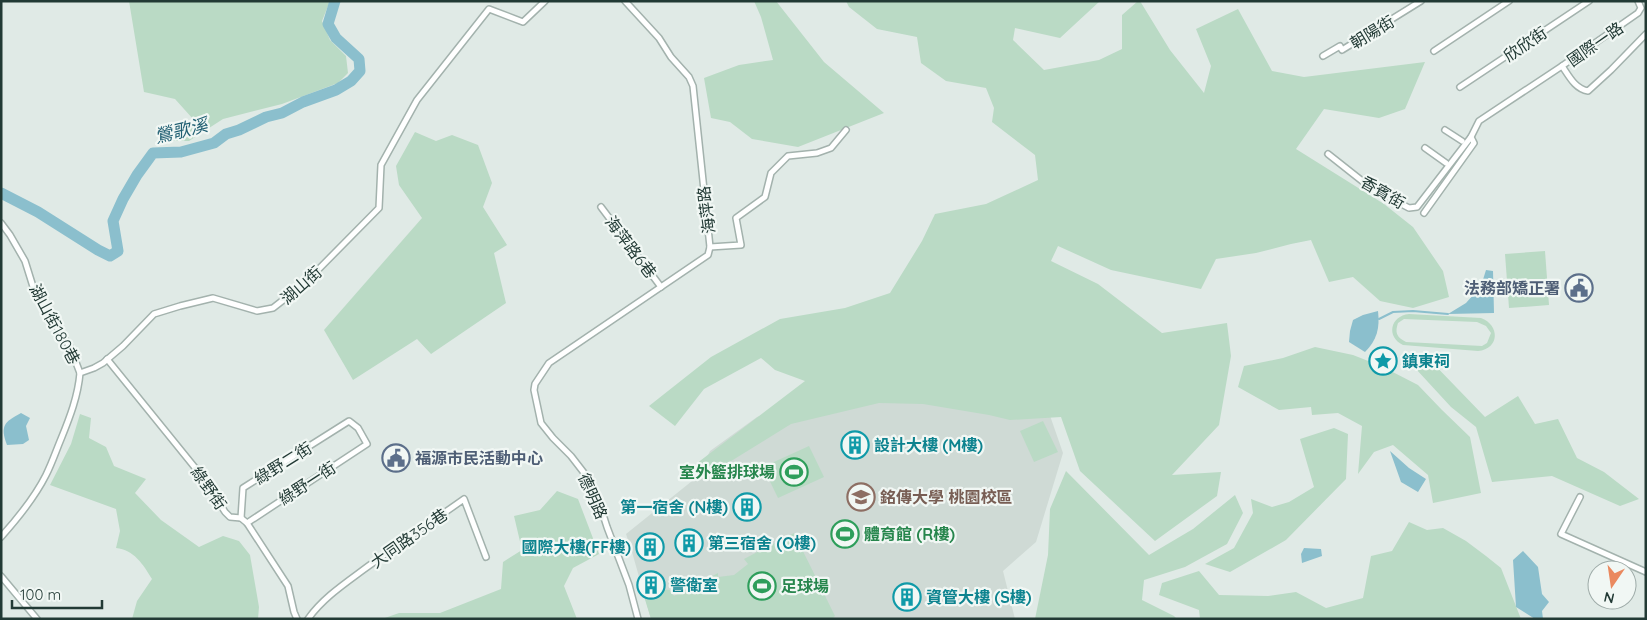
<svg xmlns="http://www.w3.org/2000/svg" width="1647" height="620" font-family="Quicksand,'Noto Sans TC',sans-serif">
  <rect width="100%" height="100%" fill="#e0eae6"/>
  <polygon fill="#cfdad5" points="879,375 1047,407 1063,453 1036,542 1003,571 1015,619 651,619 632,552 626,534 697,477 710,451 757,417"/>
  <g fill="#badac5" fill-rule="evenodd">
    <polygon points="129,1 330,1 322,21 330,40 346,56 348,73 338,83 282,104 223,119 189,141 159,141 193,119 175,99 144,92"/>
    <polygon points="754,1 776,1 824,62 884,113 798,147 752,139 730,122 711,118 704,78 739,65 773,60 761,17"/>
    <polygon points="846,1 1100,1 1060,38 1015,28 1013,40 1044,70 1099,60 1122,49 1122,15 1138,1 1140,1 1170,50 1204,93 1211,66 1196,29 1238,9 1272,71 1304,77 1425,62 1405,109 1379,118 1324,109 1296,149 1384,204 1413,227 1443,271 1449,297 1413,308 1380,301 1353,277 1329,282 1311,240 1291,244 1256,253 1216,259 1201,289 1111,270 1058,246 1051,261 1098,284 1162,333 1227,323 1231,356 1219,425 1172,475 1221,472 1217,496 1155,541 1080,471 1061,417 1010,420 989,415 923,404 879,403 791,424 715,471 688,470 805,381 775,370 761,358 704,389 675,426 649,406 711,357 780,319 845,308 890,293 922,241 935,214 986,204 1038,180 1035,155 992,122 994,108 986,88 946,81 921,63 917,37 877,29 849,7"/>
    <polygon points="415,132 436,141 452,135 478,145 492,183 483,207 507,245 494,253 506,303 431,354 417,339 353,380 324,330 422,218 399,185 396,166"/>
    <polygon points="1545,251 1549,305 1509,308 1505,254"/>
    <path d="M1409,314L1481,318C1500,325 1500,349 1478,351L1403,345C1386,337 1390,316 1409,314ZM1404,319L1477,322L1486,326L1491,333L1487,343L1482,346L1406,342C1396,337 1395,332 1398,323Z"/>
    <polygon points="1315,347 1353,355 1381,366 1418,385 1442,410 1470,437 1481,493 1433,503 1428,475 1393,445 1374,452 1358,474 1362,426 1338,413 1312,415 1311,407 1279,410 1238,387 1244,366 1283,358"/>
    <polygon points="1427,357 1485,417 1518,396 1535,424 1558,419 1577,458 1604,472 1639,499 1620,506 1552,476 1492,482 1476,427 1451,407 1416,369"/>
    <path d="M80,414L91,418L89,438L106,447L114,466L146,479L135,493L161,520L199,547L223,536L239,541L250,555L259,607L258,619H132L137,601L152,579C143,564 134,550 116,548L120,531L116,509L50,485L71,444Z"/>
    <polygon points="1043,421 1058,452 1034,462 1020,431"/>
    <polygon points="1334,428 1348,434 1346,479 1286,540 1230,572 1205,564 1234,548 1253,513 1251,499 1272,507 1289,502 1314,487 1300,439"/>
    <polygon points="809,446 824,477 778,498 763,467"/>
    <polygon points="1066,471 1149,555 1193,529 1235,495 1243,513 1227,544 1185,567 1144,580 1142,600 1174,616 1177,619 1035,619 1048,555 1050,509"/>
    <polygon points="557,491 578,499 599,554 573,568 564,586 577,619 382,619 399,613 440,613 501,589 503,562 522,550 514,516 540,510"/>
    <polygon points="1409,522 1427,530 1443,528 1466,541 1486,556 1501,568 1521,619 1200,619 1199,610 1159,595 1162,583 1199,571 1219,595 1268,596 1296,592 1326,608 1363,598 1371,556 1392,551"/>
    <polygon points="794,533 835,616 832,619 651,619 643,593 660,589 670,590 674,596 718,573 718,577 734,575 748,564 744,559"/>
  </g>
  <g fill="#8bbfcd">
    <polygon points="1486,270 1493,271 1494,313 1448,314 1466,303 1481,286"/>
    <path d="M1378,311C1380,328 1377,340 1365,352L1349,342L1350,331L1353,320L1363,315Z"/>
    <path d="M21,413L30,418L26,426L29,440L23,444L7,445C0,426 4,422 21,413Z"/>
    <polygon points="1390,451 1409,468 1426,479 1418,492 1401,482"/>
    <polygon points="1304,548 1321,549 1322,556 1302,563 1301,554"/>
    <polygon points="1523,551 1538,567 1542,594 1549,602 1542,611 1543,619 1535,619 1516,607 1513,560"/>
  </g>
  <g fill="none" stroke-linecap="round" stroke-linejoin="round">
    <polyline stroke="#8bbfcd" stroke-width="2" points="1379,319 1393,312 1413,311 1448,314"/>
    <polyline stroke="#8bbfcd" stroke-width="11" points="1,193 38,212 98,250 110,256 118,251 113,221 123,199 137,175 153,153 181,152 214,143 226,134 239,130 266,117 282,113 303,102 336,90 351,81 360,71 359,59 336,38 328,24 335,1"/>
    <g stroke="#a3b2ad" stroke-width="8">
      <g id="street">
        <polyline points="625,1 659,38 671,57 689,77 693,86 710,247 708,255 549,363 535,384 534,390 541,423 553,438 571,456 588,478 598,499 607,527 629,585 638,619"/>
        <path d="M1638,1L1641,8L1638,13L1562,66C1569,76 1575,89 1588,91L1611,70L1646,34"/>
        <polyline points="1434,51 1509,1"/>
        <polyline points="1323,56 1340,46 1342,50 1421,1"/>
        <polyline points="1460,87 1589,1"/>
        <polyline points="1445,130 1462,141"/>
        <polyline points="1425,148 1446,163"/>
        <polyline points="1328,154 1371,188 1409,208 1417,207 1471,137"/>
        <polyline points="601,207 661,287"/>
        <polyline points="1424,213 1474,143 1471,137 1479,121 1562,66"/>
        <polyline points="1,223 10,235 25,261 35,293 70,347 80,373"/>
        <polyline points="710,247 741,245 736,218 765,197 771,173 788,156 817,153 831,148 846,130"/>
        <polyline points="107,359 205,480 225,512 230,517 241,518 247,523 288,586 294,612 297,619"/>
        <polyline points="1580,497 1561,534 1646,572"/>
        <polyline points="241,518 243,488 349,421 358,428 367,444 247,523"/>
        <path d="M1,537C18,518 35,497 46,475C52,463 56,451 61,439C70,417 78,396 80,373L94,368L103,363L123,346L154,314L180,306L213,298L257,311L273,308L305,283L379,208L381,165L417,100L489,9L523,22L545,1"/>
        <polyline points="1,576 37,619"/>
        <path d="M308,619C322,599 344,584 363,570C396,546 430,523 464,499L486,557"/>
      </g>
    </g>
    <use href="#street" stroke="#fff" stroke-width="5"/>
  </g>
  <defs>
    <g id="civic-ring" transform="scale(1.4375)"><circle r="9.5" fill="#f1f7f4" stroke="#5c6f8a" stroke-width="1.5"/><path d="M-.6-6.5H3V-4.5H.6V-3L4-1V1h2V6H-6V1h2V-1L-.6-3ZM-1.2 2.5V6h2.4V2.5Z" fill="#5c6f8a"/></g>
    <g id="sight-ring" transform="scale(1.4375)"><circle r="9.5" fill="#f1f7f4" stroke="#0f9aa8" stroke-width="1.5"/><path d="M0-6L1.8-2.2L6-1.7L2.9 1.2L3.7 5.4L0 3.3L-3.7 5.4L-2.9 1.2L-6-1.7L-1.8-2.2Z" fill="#0f9aa8"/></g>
    <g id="building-ring" transform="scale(1.4375)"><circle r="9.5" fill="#f1f7f4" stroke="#0f9aa8" stroke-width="1.5"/><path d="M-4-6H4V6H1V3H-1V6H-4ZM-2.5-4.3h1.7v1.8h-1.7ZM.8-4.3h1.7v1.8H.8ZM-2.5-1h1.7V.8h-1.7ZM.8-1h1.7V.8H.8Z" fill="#0f9aa8"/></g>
    <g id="stadium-ring" transform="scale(1.4375)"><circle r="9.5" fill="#f1f7f4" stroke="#2e9e5b" stroke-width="1.5"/><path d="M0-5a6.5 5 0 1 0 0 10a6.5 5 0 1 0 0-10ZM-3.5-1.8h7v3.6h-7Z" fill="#2e9e5b"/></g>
    <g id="university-ring" transform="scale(1.4375)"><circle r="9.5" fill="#f1f7f4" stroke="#8d6e63" stroke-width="1.5"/><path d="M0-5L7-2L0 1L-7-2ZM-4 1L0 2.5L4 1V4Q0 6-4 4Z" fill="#8d6e63"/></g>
  </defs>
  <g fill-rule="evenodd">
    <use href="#civic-ring" x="1579" y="288"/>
    <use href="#sight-ring" x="1383" y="361"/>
    <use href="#building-ring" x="855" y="445"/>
    <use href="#civic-ring" x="396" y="458"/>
    <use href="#stadium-ring" x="794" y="472"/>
    <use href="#university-ring" x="861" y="497"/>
    <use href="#building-ring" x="747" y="507"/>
    <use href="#stadium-ring" x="845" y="534"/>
    <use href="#building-ring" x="689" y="543"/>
    <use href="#building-ring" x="650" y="547"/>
    <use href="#building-ring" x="651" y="585"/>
    <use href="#stadium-ring" x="762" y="586"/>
    <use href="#building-ring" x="907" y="597"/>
  </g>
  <g text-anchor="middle" stroke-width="4.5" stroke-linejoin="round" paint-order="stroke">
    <g font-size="16" fill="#223a35" stroke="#f1f7f4">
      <text transform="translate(1372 32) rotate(-31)" y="6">朝陽街</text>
      <text transform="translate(1525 44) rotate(-34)" y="6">欣欣街</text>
      <text transform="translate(1595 44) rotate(-35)" y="6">國際一路</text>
      <text transform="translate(1383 192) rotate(30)" y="6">香賓街</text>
      <text transform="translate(706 210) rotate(-97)" y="6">海萍路</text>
      <text transform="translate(631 247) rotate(53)" y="6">海萍路6巷</text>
      <text transform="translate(301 285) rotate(-41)" y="6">湖山街</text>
      <text transform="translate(55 324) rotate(62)" y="6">湖山街180巷</text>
      <text transform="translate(283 463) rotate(-32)" y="6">綠野二街</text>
      <text transform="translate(307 483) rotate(-33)" y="6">綠野一街</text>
      <text transform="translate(209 488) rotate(55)" y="6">綠野街</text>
      <text transform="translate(593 496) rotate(66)" y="6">德明路</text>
      <text transform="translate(409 538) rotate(-35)" y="6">大同路356巷</text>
    </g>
    <g font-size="16" font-weight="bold" fill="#4e5e75" stroke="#f1f7f4" text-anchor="end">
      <text x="1560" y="294">法務部矯正署</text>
      <text x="415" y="464" text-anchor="start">福源市民活動中心</text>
    </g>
    <g font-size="16" font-weight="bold" fill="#0d838f" stroke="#f1f7f4" text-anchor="start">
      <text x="1402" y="367">鎮東祠</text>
      <text x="874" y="451">設計大樓 (M樓)</text>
      <text x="728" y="513" text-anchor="end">第一宿舍 (N樓)</text>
      <text x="708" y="549">第三宿舍 (O樓)</text>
      <text x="631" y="553" text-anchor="end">國際大樓(FF樓)</text>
      <text x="670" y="591">警衛室</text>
      <text x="926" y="603">資管大樓 (S樓)</text>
    </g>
    <g font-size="16" font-weight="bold" fill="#27864d" stroke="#f1f7f4" text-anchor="start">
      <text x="775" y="478" text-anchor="end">室外籃排球場</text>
      <text x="864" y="540">體育館 (R樓)</text>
      <text x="781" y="592">足球場</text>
    </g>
    <g font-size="16" font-weight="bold" fill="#785e54" stroke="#f1f7f4" text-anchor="start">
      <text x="880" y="503">銘傳大學 桃園校區</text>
    </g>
    <g font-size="18" font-style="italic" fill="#205f72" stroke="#f1f7f4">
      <text transform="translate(181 131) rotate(-14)" y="6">鶯歌溪</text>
    </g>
  </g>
  <rect width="1647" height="620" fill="none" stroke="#223a35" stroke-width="5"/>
  <g transform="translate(1612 585) rotate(193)"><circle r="24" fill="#f1f7f4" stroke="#9eaba8"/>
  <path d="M0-4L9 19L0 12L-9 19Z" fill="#ea895f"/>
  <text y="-8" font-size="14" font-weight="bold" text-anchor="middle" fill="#223a35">N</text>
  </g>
  <path d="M12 600v8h90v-8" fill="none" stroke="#223a35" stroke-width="2.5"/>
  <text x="20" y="600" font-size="15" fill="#223a35" stroke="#f1f7f4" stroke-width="4" paint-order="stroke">100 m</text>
</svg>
